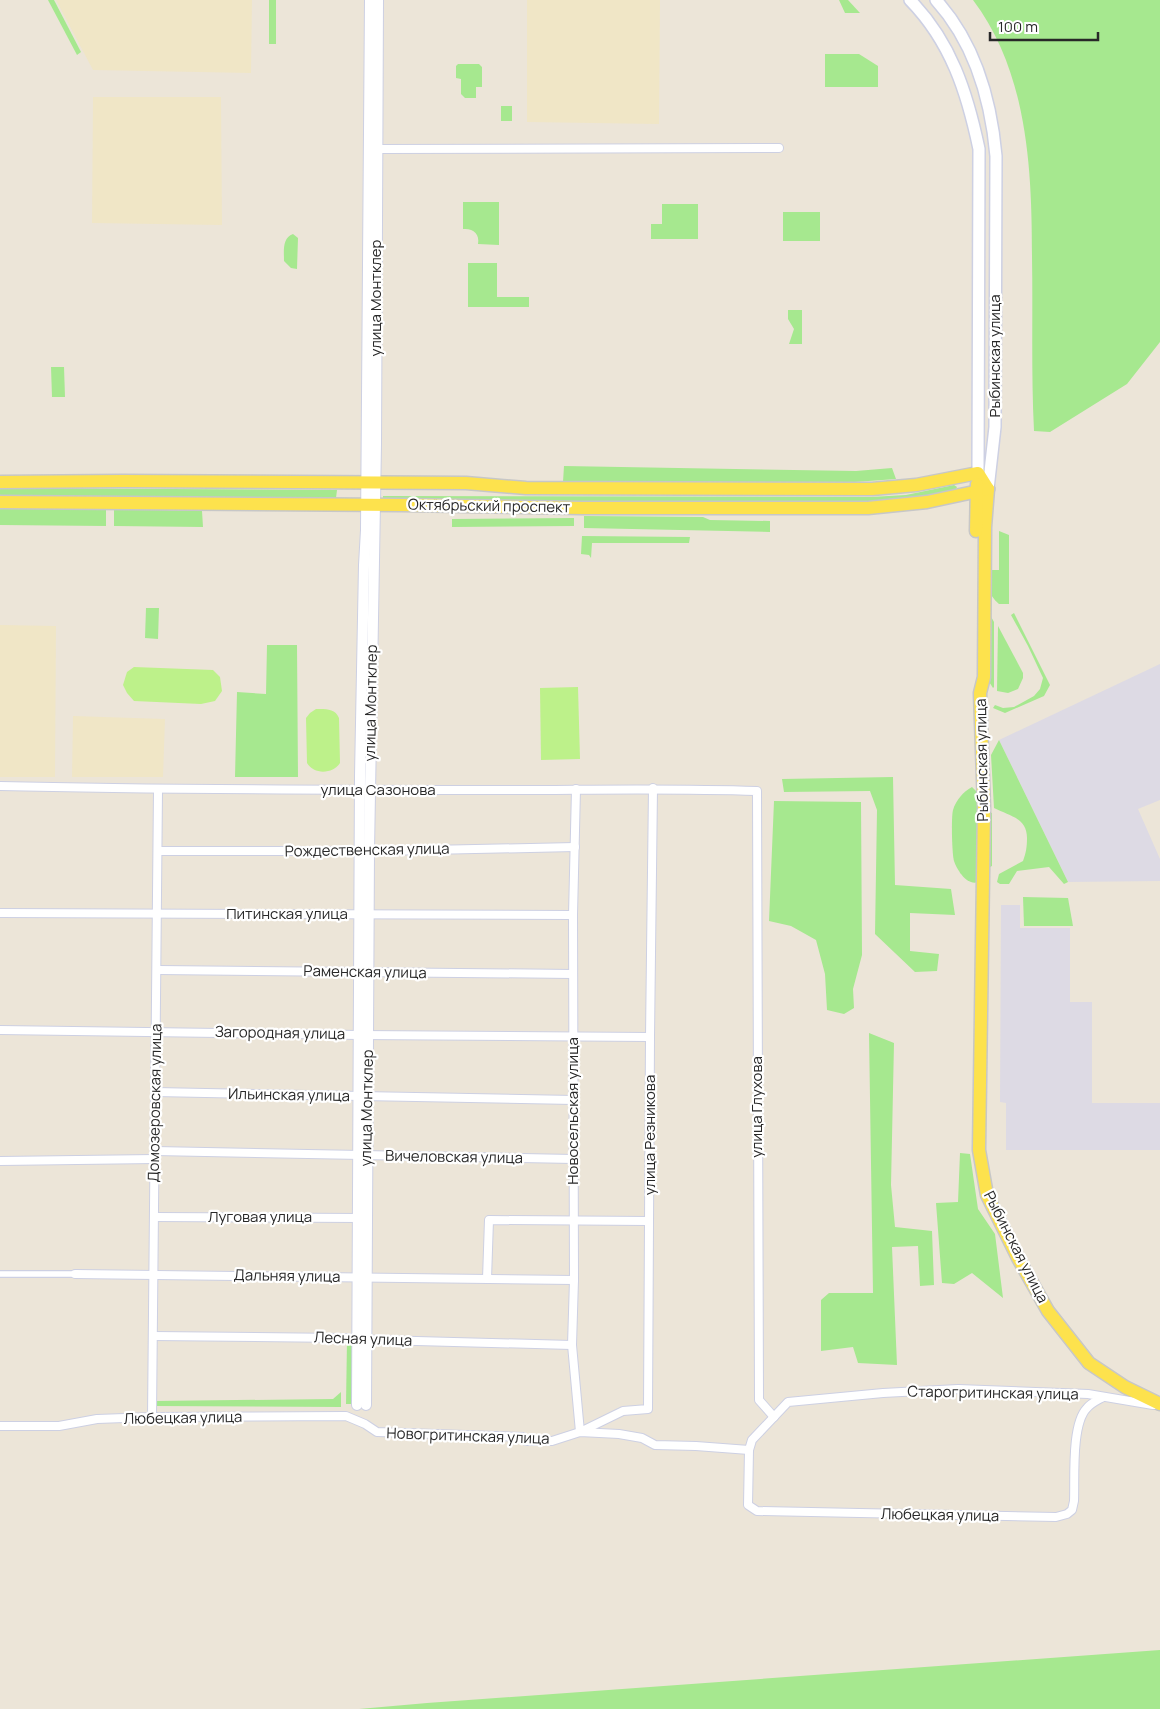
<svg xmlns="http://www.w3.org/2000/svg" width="1160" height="1709" font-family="Manrope,sans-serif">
  <rect width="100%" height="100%" fill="#ece5d8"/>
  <g fill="#dddae4">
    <polygon points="1160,664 1160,800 1138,809 1160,859 1160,881 1068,882 999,740"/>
    <polygon points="1001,905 1020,905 1020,928 1070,928 1070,1002 1092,1002 1092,1103 1160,1103 1160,1150 1006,1150 1006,1103 1000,1102"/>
  </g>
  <g fill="#f0e6c6">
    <polygon points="56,0 252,0 251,73 93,70"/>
    <polygon points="527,0 660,0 659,124 527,122"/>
    <polygon points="93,97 221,97 222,225 92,223"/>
    <polygon points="0,625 56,626 55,777 0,777"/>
    <polygon points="73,716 165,719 163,777 72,777"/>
  </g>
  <g fill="#a6e88f">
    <polygon points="48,0 54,0 81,52 77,55"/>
    <rect x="269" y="0" width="7" height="44"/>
    <polygon points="839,0 848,0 860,13 845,13"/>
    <path d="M973,0H1160V342L1127,384L1050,432L1034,431C1031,373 1033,315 1032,257C1032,170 1028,73 973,0Z"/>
    <polygon points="825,54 859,54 878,66 878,87 825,87"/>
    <polygon points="458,64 479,64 482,67 482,87 476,87 476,98 465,98 461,94 461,79 456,78 456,66"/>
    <rect x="501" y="106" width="11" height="15"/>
    <path d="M463,202H499V245L478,244C480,234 473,228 463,229Z"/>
    <polygon points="662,204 698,204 698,239 651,239 651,224 662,224"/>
    <rect x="783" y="212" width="37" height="29"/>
    <path d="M293,234L298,238L297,269L291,268L284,261C284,251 282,238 293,234Z"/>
    <polygon points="468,263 497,263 497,297 529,297 529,307 468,307"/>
    <polygon points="788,310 802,310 802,344 789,344 794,329 788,319"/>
    <polygon points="51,367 64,367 65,397 52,397"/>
    <polygon points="564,466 856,471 892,468 896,479 855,482 563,482"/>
    <polygon points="954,485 957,487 955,491 911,501 869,504 383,502 383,496 871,497 906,495"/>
    <polygon points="0,488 337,490 336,498 0,496"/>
    <polygon points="0,509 106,509 106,526 0,525"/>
    <polygon points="114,509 202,511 203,527 114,526"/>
    <polygon points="584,516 703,517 710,520 770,521 770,532 584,528"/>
    <polygon points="574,518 574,526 452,527 452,519"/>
    <path d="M999,531L1009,535V604H999C988,595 986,583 992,570H999Z"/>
    <polygon points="582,536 690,537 689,543 592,543 591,558 589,555 581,554"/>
    <polygon points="146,608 159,608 158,639 145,638"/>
    <polygon points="1014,613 1050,685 1044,696 1005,713 993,708 995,705 1003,708 1014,707 1034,696 1040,689 1043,678 1028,646 1011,615"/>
    <polygon points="990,615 994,622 994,687 993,688 988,680"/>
    <polygon points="998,626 1023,673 1023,678 1018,689 1008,693 997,691"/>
    <polygon points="267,645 297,645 298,777 235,777 237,692 266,694"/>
    <path d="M999,740L1068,882L1064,884L1049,867L1017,871L1009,884H1000L997,882L999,874L1023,861C1026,853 1027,847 1027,838C1027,818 1010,816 994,808L991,755Z"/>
    <polygon points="893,777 895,885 951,889 955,915 910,913 910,951 939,954 937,971 915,972 875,934 877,810 870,791 784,792 782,779"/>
    <path d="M972,787L979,794L978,882C967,886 957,870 954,861C952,855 951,817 953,810C956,800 963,792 972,787Z"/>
    <polygon points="774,801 861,802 862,955 853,989 854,1008 844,1014 827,1010 825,974 816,940 791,926 769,921"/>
    <polygon points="987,811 992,813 992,866 986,869"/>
    <polygon points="1023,897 1068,898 1073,926 1024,926"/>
    <polygon points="869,1033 894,1043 891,1185 895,1227 932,1231 934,1285 920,1286 918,1246 892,1247 897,1365 858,1363 853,1347 821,1351 821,1300 829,1293 873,1293"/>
    <polygon points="960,1153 970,1154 978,1209 995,1234 1003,1298 972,1273 954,1284 942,1283 936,1203 958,1202"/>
    <polygon points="347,1341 353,1344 353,1404 346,1404"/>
    <polygon points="341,1392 341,1407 155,1406 155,1401 333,1399"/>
    <polygon points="1160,1650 1160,1709 359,1709 427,1703"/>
  </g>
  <g fill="#bdf18a">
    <polygon points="134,667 213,670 220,677 222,691 215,701 201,704 134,701 127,693 123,685 127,672"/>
    <polygon points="578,687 580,759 541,760 540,688"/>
    <path d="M316,709C325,709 335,708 339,718L340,763C333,774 314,775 307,763L306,718L310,713Z"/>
  </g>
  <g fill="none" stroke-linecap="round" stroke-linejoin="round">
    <g stroke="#cdd0e3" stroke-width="8">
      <polyline id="pedestrian" points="0,1274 75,1274"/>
    </g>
    <g stroke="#cdd0e3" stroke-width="10">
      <g id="minor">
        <polyline points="377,149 779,148"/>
        <path d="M0,786C167,790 335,790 502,790C587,790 672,788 757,791L759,1400L774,1417"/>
        <polyline points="576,789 573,915 574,1280 572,1345 580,1432 623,1411 648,1409 650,1037 653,788"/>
        <polyline points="159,851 382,851 575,847"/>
        <polyline points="0,913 573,915"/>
        <polyline points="158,970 573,974"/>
        <polyline points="0,1030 359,1035 650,1037"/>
        <polyline points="155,1092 574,1100"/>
        <polyline points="155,1151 574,1159"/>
        <polyline points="0,1161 155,1159"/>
        <polyline points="154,1217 362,1218"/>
        <polyline points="75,1274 574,1280"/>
        <polyline points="487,1279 489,1220 649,1221"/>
        <polyline points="153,1336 344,1338 379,1340 572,1345"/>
        <path d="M1103,1397C1098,1400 1091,1403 1087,1408C1071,1424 1075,1479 1074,1501L1072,1510L1067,1514L1056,1517L757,1511L748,1505L749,1450L752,1440L788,1402L883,1393L958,1389L1088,1394L1153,1405"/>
        <polyline points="152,1417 158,790"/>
        <polyline points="0,1426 59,1426 97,1419 152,1417 346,1416 365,1424 377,1432 523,1437 526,1441 552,1441 580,1432 619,1434 642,1438 655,1445 696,1446 749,1450"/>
      </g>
    </g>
    <g stroke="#cdd0e3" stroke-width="12">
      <g id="tertiary">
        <polyline points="357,1405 360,776 364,565 366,530 370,0"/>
        <polyline points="366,1405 369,851 376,444 378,0"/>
      </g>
    </g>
    <g stroke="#cdd0e3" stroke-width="14">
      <g id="secondary">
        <path d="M910,0C951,42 967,92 979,149L978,473"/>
        <path d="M936,0C975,43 991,100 996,156L995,427L988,489"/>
      </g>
    </g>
    <g stroke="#c7c7c7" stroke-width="15">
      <g id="primary">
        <polyline points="0,482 123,481 466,483 526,488 872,489 916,485 978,473 988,489"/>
        <polyline points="988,489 985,527 984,677 980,693 984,808 979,1150 987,1195 1018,1258 1048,1311 1089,1363 1125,1387 1160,1404"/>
        <polyline points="0,502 402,505 582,508 868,508 927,502 988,489"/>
        <polyline points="976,531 977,484"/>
      </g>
    </g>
    <use href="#pedestrian" stroke="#fff" stroke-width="5.5"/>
    <use href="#minor" stroke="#fff" stroke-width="8"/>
    <use href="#tertiary" stroke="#fff" stroke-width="10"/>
    <use href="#secondary" stroke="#fff" stroke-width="11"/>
    <use href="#primary" stroke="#fde24d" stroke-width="12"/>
  </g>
  <g text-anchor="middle" stroke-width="4.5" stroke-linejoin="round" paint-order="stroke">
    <g font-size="15" fill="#282828" stroke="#fff">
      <text transform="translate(376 298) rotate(-90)" y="5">улица Монтклер</text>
      <text transform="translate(995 356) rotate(-90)" y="5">Рыбинская улица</text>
      <text transform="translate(489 506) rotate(1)" y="5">Октябрьский проспект</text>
      <text transform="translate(371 703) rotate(-89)" y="5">улица Монтклер</text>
      <text transform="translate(982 760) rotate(-91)" y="5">Рыбинская улица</text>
      <text x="378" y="795">улица Сазонова</text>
      <text transform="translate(367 850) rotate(-1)" y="5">Рождественская улица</text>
      <text x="287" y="919">Питинская улица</text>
      <text transform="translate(365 972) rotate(1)" y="5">Раменская улица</text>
      <text transform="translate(280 1033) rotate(1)" y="5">Загородная улица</text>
      <text transform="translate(289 1095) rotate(1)" y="5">Ильинская улица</text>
      <text transform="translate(155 1103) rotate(-89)" y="5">Домозеровская улица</text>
      <text transform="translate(757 1107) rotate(-90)" y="5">улица Глухова</text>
      <text transform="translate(367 1108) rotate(-89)" y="5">улица Монтклер</text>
      <text transform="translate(573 1111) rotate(-90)" y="5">Новосельская улица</text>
      <text transform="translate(650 1135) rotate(-90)" y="5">улица Резникова</text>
      <text transform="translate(454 1157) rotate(1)" y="5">Вичеловская улица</text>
      <text x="260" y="1222">Луговая улица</text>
      <text transform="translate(1016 1247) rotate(63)" y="5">Рыбинская улица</text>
      <text transform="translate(287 1276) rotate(1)" y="5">Дальняя улица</text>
      <text transform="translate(363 1339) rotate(2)" y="5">Лесная улица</text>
      <text transform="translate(993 1393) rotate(1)" y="5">Старогритинская улица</text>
      <text transform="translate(183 1418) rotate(-1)" y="5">Любецкая улица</text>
      <text transform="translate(468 1436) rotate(2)" y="5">Новогритинская улица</text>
      <text transform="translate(940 1515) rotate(1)" y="5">Любецкая улица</text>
    </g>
  </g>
  <path d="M990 32v8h108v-8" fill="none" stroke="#282828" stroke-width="2.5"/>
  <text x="998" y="32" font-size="15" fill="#282828" stroke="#ffffff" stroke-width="4" paint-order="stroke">100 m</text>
</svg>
